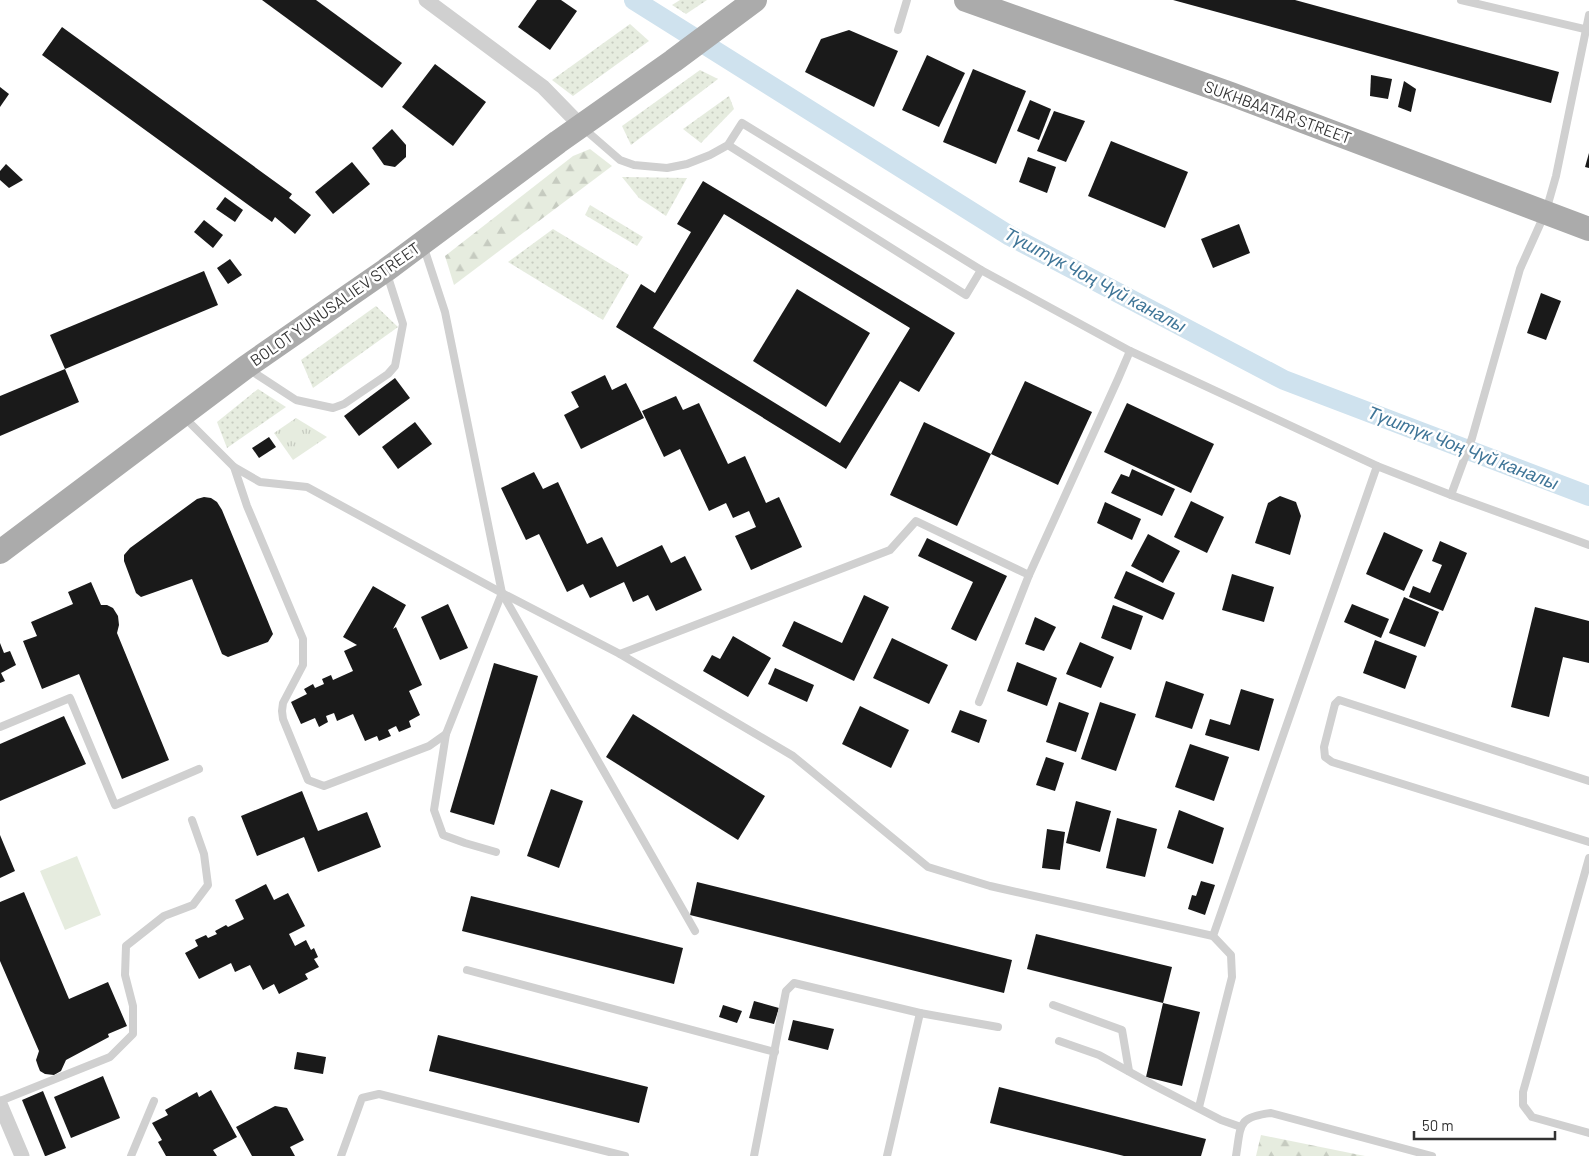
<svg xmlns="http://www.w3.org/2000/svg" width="1589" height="1156" font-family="Barlow,sans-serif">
  <defs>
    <pattern id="grass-dots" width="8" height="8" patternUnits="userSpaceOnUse" patternTransform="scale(1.25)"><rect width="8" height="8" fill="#e6ecdf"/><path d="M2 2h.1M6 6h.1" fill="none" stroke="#c6cbc0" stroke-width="1.8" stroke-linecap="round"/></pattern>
    <pattern id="forest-firs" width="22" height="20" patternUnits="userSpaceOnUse" patternTransform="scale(1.25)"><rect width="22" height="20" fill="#e6ecdf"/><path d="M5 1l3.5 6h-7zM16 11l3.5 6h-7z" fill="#c6cbc0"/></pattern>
    <pattern id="park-tufts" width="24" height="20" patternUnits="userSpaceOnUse" patternTransform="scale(1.25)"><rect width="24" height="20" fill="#e6ecdf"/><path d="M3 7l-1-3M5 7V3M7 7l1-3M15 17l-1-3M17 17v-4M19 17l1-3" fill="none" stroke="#c6cbc0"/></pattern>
  </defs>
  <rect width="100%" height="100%" fill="#fff"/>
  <g fill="url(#grass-dots)">
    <polygon points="680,0 707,0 686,14 672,5"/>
    <polygon points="630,24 649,41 573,96 552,80"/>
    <polygon points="700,70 718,79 631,145 622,126"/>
    <polygon points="729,96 734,109 701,143 683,129"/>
    <polygon points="622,177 687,178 666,216 639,198"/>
    <polygon points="590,205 643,237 637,246 585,215"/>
    <polygon points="553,229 629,275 603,320 508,262"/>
    <polygon points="376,306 398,327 313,388 301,360"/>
    <polygon points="258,389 286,407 227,448 217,422"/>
  </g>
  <g fill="url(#forest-firs)">
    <polygon points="590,149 612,166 454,285 445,256 573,156"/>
    <polygon points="1261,1135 1365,1156 1256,1156"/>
  </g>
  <polygon fill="url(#park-tufts)" points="296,418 327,437 293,460 274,433"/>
  <polygon fill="#e6ecdf" points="77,856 101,915 65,930 40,871"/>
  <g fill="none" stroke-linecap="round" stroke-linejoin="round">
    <polyline stroke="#cfe2ee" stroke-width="20" points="634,0 1010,236 1284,380 1589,496"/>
  </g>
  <g fill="#1a1a1a" fill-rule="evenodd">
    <polygon points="262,0 316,0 402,63 382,88"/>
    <polygon points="537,0 561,0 577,11 550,50 518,27"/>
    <polygon points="1173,0 1295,0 1559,72 1551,103"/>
    <polygon points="62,27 292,194 289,198 311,215 295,234 275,217 272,222 42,55"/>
    <polygon points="849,30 898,51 874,107 805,72 821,39"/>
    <polygon points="927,55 965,73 939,127 902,110"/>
    <polygon points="435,64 486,102 453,146 402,107"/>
    <polygon points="973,69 1026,91 996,164 943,142"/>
    <polygon points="1371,75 1392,79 1388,99 1370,96"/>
    <polygon points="1404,81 1416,89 1411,112 1398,107"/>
    <polygon points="0,87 9,94 0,107"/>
    <polygon points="1030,100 1051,109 1039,140 1017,131"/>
    <polygon points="1054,111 1085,121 1066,162 1037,151"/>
    <polygon points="392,129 406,145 406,157 395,167 384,165 372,148"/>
    <polygon points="1111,141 1188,172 1165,228 1088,196"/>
    <polygon points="1589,153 1589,168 1585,167"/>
    <polygon points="1028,157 1056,167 1047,193 1019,182"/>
    <polygon points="352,162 370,184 333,214 315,192"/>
    <polygon points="6,164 23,180 9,188 0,180 0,171"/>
    <path d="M703,181L955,333L919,392L900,381L846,469L616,327L641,284L655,293L691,232L677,224ZM724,214L910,328L840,443L653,328Z"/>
    <polygon points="225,197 243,210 235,222 216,209"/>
    <polygon points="204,220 223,235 213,248 194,232"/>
    <polygon points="1239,224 1250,253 1213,268 1201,239"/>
    <polygon points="230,259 242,275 228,284 217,268"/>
    <polygon points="204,271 218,305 65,369 50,335"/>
    <polygon points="797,289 870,333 826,407 753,361"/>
    <polygon points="1541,293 1561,301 1546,340 1527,333"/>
    <polygon points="65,369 79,402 0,436 0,396"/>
    <polygon points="605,375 612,390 626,383 644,418 581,449 564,415 579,407 571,392"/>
    <polygon points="395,378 410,398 359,436 344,416"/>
    <polygon points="1025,381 1092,412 1058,485 991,454"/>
    <polygon points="676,396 683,410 699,403 728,464 745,456 766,503 779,497 802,547 751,570 735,536 756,527 749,511 733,518 726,503 709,511 680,449 664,457 642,411"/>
    <polygon points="1127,403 1214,444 1191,493 1104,452"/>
    <polygon points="415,422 432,444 398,469 382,447"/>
    <polygon points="924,422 991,454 957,526 890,495"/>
    <polygon points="269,437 276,447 259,458 252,448"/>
    <polygon points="1132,469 1175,489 1162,516 1111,493 1121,474 1129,477"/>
    <polygon points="534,472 543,489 558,482 587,544 602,537 617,567 662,545 671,563 685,556 702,590 656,611 648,595 633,602 624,582 590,598 583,584 567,592 539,534 526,540 501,488"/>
    <polygon points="1280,496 1296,502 1301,516 1290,555 1255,543 1268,503"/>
    <polygon points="204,497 211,498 217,502 222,510 273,634 268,642 228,657 222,654 192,579 141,597 136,593 124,561 124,555 130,548 197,499"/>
    <polygon points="1191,501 1224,517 1207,553 1174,537"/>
    <polygon points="1105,502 1141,519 1132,540 1097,523"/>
    <polygon points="1384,532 1423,550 1404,591 1366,574"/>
    <polygon points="1148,534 1180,551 1163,583 1131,566"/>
    <polygon points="927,538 1007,576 976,641 951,629 973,582 918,556"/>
    <polygon points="1440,541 1467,553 1443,611 1409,597 1413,586 1430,593 1442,565 1432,561"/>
    <polygon points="1126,571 1175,593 1163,620 1114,598"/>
    <polygon points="1232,574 1274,587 1264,622 1222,610"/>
    <polygon points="91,582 101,605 107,605 113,608 118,616 119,625 117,633 169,760 122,779 79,674 42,689 23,641 37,636 31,622 73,604 68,592"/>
    <polygon points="373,586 406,605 393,629 396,627 422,685 409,691 420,715 409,721 411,727 399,732 396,726 388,730 391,736 379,741 377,736 365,741 353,714 337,721 334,713 326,716 328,722 319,727 315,718 301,724 291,702 307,694 304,689 313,684 315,688 324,684 322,679 331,675 333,680 353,671 344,651 357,645 343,637"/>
    <polygon points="864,595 889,607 854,681 782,646 794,621 842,643"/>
    <polygon points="1404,597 1439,612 1425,647 1389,633"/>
    <polygon points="448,604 468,648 440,660 421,617"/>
    <polygon points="1352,604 1389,619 1381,638 1344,622"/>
    <polygon points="1113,605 1143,616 1131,650 1101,638"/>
    <polygon points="1535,607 1589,621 1589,663 1563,657 1549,717 1511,707"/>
    <polygon points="1035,617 1056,627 1044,651 1025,644"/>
    <polygon points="733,636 771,658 748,697 703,671 712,655 720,659"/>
    <polygon points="892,638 948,665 929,704 873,678"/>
    <polygon points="1375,640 1417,656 1405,689 1363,673"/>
    <polygon points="1080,642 1114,657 1101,688 1066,674"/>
    <polygon points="0,643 4,653 10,651 16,665 1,673 5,681 0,683"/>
    <polygon points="1017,662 1057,678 1047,706 1007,691"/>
    <polygon points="494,663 538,676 494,825 450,812"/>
    <polygon points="775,668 814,685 807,702 768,684"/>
    <polygon points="1166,681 1204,694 1192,729 1155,717"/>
    <polygon points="1241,689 1274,699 1259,751 1205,735 1210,719 1230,725"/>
    <polygon points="1059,702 1089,713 1076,752 1046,742"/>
    <polygon points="1100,702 1136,714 1116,771 1081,759"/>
    <polygon points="860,706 909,730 891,768 842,744"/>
    <polygon points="960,710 987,720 979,743 951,732"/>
    <polygon points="633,714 765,796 738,840 606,757"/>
    <polygon points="64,716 86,764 0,801 0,744"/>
    <polygon points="1190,744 1229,757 1214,801 1175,787"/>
    <polygon points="1046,757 1064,763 1055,791 1036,785"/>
    <polygon points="551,789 583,801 559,868 527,856"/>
    <polygon points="302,791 318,831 367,812 381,847 318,872 304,837 257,856 241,816"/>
    <polygon points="1076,801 1111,811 1100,852 1066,843"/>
    <polygon points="1179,810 1224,828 1213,864 1167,848"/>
    <polygon points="1117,818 1157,829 1145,877 1106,868"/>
    <polygon points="1047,829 1065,832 1060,870 1042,868"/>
    <polygon points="0,835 15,871 0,878"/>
    <polygon points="1201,881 1215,885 1205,915 1188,909 1192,895 1196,896"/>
    <polygon points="697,882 1012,960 1004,993 690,915"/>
    <polygon points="266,884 274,900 288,893 305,926 289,934 295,946 306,940 311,950 314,948 318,957 314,959 319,967 305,974 308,979 279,994 274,984 263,990 250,965 235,972 231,963 199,979 185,953 198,946 195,940 206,935 208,938 217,934 215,931 226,925 228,927 244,919 235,900"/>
    <polygon points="24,892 69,999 108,982 127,1026 108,1034 109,1037 66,1060 61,1071 54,1075 45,1074 40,1071 38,1066 36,1060 39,1051 0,961 0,902"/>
    <polygon points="471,896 683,948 674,984 462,931"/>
    <polygon points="1036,934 1172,967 1163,1003 1027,969"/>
    <polygon points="754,1001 779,1008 774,1024 749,1018"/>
    <polygon points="1163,1003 1200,1012 1182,1086 1146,1077"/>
    <polygon points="723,1005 742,1011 737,1023 719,1017"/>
    <polygon points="793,1020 834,1029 828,1050 788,1040"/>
    <polygon points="438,1035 648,1087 639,1123 429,1071"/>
    <polygon points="297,1052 326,1057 323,1074 294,1069"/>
    <polygon points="103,1076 120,1118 71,1138 54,1097"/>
    <polygon points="999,1087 1206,1139 1201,1156 1124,1156 990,1123"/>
    <polygon points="211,1090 237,1137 213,1150 217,1156 166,1156 158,1142 162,1140 152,1123 168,1115 165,1110 197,1092 199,1097"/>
    <polygon points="43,1091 66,1148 46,1156 45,1156 22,1100"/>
    <polygon points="275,1106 287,1108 304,1140 290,1147 295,1156 252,1156 236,1127"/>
  </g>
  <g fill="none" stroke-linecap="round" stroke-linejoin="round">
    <g stroke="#d0d0d0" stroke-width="8">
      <polyline points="1461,0 1589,30"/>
      <polyline points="1589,15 1556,176 1546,211 1520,269 1472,438 1451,495 1589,545"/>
      <polyline points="898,30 907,0"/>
      <polyline points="582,127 620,160 634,165 667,168 687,164 710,155 728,145 966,295 981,270 742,123 728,145"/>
      <polyline points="981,270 1130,351"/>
      <polyline points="250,370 296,400 333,408 344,404 388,374 395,366 403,324 387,274"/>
      <polyline points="184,417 234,467 247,506 303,639 303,665 283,703 282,711 283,719 308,780 324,786 429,746 446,734 502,593 445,312 423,245"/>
      <polyline points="234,467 260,482 307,487 502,593 620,654"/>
      <polyline points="1029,575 916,521 890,550 620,654 793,756 928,867 990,886 1213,936"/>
      <polyline points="502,593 695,931"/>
      <polyline points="979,702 1029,575 1118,379 1130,351 1377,466"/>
      <polyline points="0,727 70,698 115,805 199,769"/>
      <polyline points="446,734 434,810 443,835 465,843 496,852"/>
      <polyline points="1589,781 1339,700 1335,704 1324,747 1325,757 1332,762 1589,842"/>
      <polyline points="1589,858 1523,1092 1523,1105 1532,1117 1589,1133"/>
      <polyline points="467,970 775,1052"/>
      <polyline points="1053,1005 1122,1030 1129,1071"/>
      <polyline points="1059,1041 1099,1055 1155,1086 1221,1120 1241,1127"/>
      <polyline points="0,1101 110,1057 133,1034 133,1006 125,975 126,946 164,916 193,905 208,885 204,854 192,820"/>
      <polyline points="1199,1107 1232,977 1231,955 1213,936 1377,466 1451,495"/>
      <polyline points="131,1156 154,1101"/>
      <polyline points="341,1156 362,1098 379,1094 625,1156"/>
      <polyline points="754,1156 786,991 794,983 920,1013 998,1027"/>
      <polyline points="887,1156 920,1013"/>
      <path d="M1236,1156C1241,1125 1237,1117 1271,1113L1432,1156"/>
    </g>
    <g stroke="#d0d0d0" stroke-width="15">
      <polyline points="426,0 543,87 581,126"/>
      <polyline points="0,1104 22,1156"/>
    </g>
    <g stroke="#ababab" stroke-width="24">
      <polyline points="966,0 1231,94 1589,229"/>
      <polyline points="0,552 246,367 386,270 558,142 673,61 755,0"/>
    </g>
  </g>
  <g text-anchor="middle" stroke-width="5" stroke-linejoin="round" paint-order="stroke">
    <g font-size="16" fill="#333" stroke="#fff">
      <text transform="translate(1278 112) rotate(20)" y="6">SUKHBAATAR STREET</text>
      <text transform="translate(335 304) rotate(-35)" y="6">BOLOT YUNUSALIEV STREET</text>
    </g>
    <g font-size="18" font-style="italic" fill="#3f7597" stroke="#fff">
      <text transform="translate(1095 280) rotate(28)" y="6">Түштүк Чоң Чүй каналы</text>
      <text transform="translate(1463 448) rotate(21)" y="6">Түштүк Чоң Чүй каналы</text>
    </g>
  </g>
  <path d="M1414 1131v8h141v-8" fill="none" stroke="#333333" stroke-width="2.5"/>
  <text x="1422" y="1131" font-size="15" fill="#333333" stroke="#ffffff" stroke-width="4" paint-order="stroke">50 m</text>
</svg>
